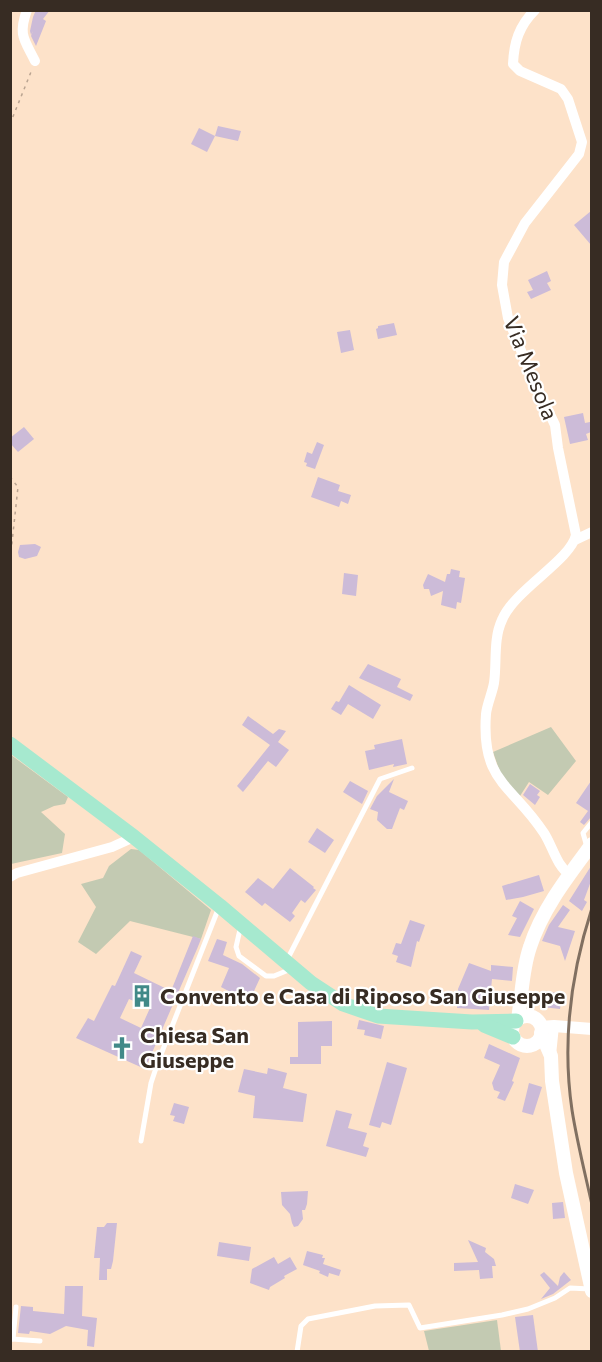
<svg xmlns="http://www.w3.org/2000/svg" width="602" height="1362" font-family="Commissioner,sans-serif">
  <rect width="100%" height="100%" fill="#fde2c9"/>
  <g fill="#c3cab2">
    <polygon points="551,727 576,761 548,795 529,782 520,796 502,778 493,752"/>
    <polygon points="11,755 68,797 65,804 54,806 41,812 65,834 62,853 11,864"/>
    <polygon points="131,849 139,850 211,910 201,939 130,921 96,954 78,942 96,907 81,884 103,878 109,866"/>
    <polygon points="497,1320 501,1351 429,1351 424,1331"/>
  </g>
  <g fill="#ccbbd8" fill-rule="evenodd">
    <polygon points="36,10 50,10 43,19 46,21 36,46 31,36 33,31 31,35 30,31 33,17"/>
    <polygon points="218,126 241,131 238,141 215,136 207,152 191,144 199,128 215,136"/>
    <polygon points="591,211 591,245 574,225"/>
    <polygon points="547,271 551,281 547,283 551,290 531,299 527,292 533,290 528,280"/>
    <polygon points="394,323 397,335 378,339 376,329 378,328 378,326"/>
    <polygon points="350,330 354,350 341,353 337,332"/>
    <polygon points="583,413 585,423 590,422 591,432 586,434 588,440 570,444 564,417"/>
    <polygon points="24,427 34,439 18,452 10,443 10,438"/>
    <polygon points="317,442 324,445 315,469 306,466 307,463 304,462 307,452 312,454"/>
    <polygon points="318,477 340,485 338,491 351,495 348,504 341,501 339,507 311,497"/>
    <polygon points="35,544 41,547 37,556 25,559 19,557 18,552 20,545"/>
    <polygon points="451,569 460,571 459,577 465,578 461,603 457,602 456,609 441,605 443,591 431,596 429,589 424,589 423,585 428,574 445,582 447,574 450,574"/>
    <polygon points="344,573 358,575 356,596 342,594"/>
    <polygon points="368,664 401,679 397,687 413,695 410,701 359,678"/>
    <polygon points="349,685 381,705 373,719 348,704 341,715 331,709 336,701 339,702"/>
    <polygon points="248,716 273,734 279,729 286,731 278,742 289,750 276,767 268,761 243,792 237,786 270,745 242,725"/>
    <polygon points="402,739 407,764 393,767 394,764 369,770 365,751 375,749 374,745"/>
    <polygon points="394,779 389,792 408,801 404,810 400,808 392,829 387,829 377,820 378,812 370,809 377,796"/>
    <polygon points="350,781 368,791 362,804 343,792"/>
    <polygon points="591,781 591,817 584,825 580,822 588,811 576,803"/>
    <polygon points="530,784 540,791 537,795 540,797 535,805 523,795"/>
    <polygon points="317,828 334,840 325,853 308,842"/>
    <polygon points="591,866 591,881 584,900 587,902 582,911 569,901"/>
    <polygon points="290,868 314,887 313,888 316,890 305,903 301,900 292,913 295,916 290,922 265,903 262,906 245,892 258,878 273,889"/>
    <polygon points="539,875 544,891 523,897 506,900 502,886"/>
    <polygon points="520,901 534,909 520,937 508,935 517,918 512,916"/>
    <polygon points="563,905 570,910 558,927 575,931 565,961 560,946 542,941 549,925"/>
    <polygon points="410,920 425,925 419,942 417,941 411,967 396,962 398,956 392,954 396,943 401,944"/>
    <path d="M193,936L201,939L197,949L145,1069L76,1038L88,1018L94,1021L112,985L115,986L131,951L142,956L134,973L171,991ZM129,999L150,1008L141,1028L120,1018Z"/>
    <polygon points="217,939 227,942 223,955 242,964 260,978 249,1002 221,987 229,968 208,961"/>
    <polygon points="469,963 491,971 491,965 513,967 512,981 492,979 489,1010 457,1008 458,989"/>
    <polygon points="546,991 562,994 560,1009 542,1007 542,997 546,997"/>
    <polygon points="359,1020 384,1026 381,1039 364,1035 365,1030 357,1029"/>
    <polygon points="332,1021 332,1046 321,1046 321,1064 290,1064 290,1057 298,1057 298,1022"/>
    <polygon points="489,1044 520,1058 512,1081 514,1082 505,1101 497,1098 500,1092 494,1090 492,1083 500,1065 484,1058"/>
    <polygon points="387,1062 407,1068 391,1125 382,1122 380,1128 369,1125"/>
    <polygon points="268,1068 287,1073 283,1088 307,1094 303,1122 253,1118 255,1096 238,1092 244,1069 267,1074"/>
    <polygon points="529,1083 542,1087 533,1115 522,1112"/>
    <polygon points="174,1103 189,1107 184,1124 173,1121 175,1116 170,1115"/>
    <polygon points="336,1110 352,1114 348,1128 367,1133 363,1146 369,1148 366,1157 326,1146"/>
    <polygon points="515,1184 534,1190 528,1204 511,1198"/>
    <polygon points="308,1191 307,1204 305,1210 302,1210 303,1219 298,1226 294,1227 292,1223 290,1214 282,1205 281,1192"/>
    <polygon points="563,1202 565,1218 553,1219 552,1203"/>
    <polygon points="107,1223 117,1223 113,1261 111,1269 107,1269 107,1280 99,1280 100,1258 94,1258 97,1227 104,1227"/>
    <polygon points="468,1240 486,1248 485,1252 494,1259 496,1266 492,1266 493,1278 480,1279 479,1270 454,1271 454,1263 478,1262"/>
    <polygon points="219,1242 251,1247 249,1261 217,1256"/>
    <polygon points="307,1251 323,1255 322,1258 325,1258 323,1264 341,1270 339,1276 329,1273 328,1277 319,1273 320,1271 303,1265"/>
    <polygon points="274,1257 278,1264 290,1257 297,1269 284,1276 285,1278 270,1287 269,1290 250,1283 252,1269"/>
    <polygon points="544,1272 558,1286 560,1277 564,1272 571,1280 553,1294 541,1299 550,1288 540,1275"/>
    <polygon points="65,1286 83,1286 82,1316 97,1318 94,1347 87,1346 88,1330 66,1326 50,1334 30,1331 29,1334 18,1333 21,1306 33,1307 33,1311 64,1314"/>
    <polygon points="533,1315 538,1352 520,1352 515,1317"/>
  </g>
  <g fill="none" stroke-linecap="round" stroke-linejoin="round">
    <g stroke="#baa491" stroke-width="1.5" stroke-dasharray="3 4.5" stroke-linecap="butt">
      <polyline points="10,124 31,72"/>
      <polyline points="10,477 18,487 10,561"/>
    </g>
    <g stroke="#fff" stroke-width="5">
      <polyline points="587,847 583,833 592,822"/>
      <polyline points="241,925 236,947 239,956 266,976 274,976 291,969"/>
      <polyline points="287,960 380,779 412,768"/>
      <polyline points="141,1141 151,1083 158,1062 219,907"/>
      <polyline points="12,1339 40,1341"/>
      <polyline points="13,1339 16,1307"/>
      <polyline points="297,1352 301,1326 308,1319 375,1306 409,1305 420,1328 502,1315 528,1309 555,1298 570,1288 590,1289"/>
    </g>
    <g stroke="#fff" stroke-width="10">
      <path d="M27,10C18,35 24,39 35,61"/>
      <path d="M535,10C519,26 514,42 513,64L520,71L561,89L568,99L582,142L579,154L525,223L504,262L502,285L508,318L528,368L555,425L558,448L576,535C570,561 515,589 502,620C493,639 497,663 494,683C492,694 487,704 486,714C481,783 512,784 544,833C553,847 556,865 570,875"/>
      <polyline points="575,540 592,532"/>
      <polyline points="10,877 17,873 112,847 134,837"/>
      <polyline points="551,1055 554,1026"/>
    </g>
    <polyline stroke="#fff" stroke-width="12" points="541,1027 554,1026 592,1029"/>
    <g stroke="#fff" stroke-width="14">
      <circle cx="527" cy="1031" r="15"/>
      <path d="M518,1019C522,995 522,970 530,947C542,909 569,875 592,844"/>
      <polyline points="541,1033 551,1056 552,1081 566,1173 592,1291"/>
    </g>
    <g stroke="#a6e9cf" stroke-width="15">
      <polyline points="10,744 134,837 220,906 311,983 343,1004 378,1016 472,1022 516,1021"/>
      <polyline points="484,1025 513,1037"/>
    </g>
    <path stroke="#817061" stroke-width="3" d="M592,908C571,973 562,1042 572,1110C577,1142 585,1173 592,1205"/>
  </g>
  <defs>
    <g id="building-bare" transform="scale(1.8)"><path d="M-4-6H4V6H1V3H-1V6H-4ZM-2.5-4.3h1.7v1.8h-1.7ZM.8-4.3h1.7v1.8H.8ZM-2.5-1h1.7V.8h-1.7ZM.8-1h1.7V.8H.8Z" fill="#418988" stroke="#fff" stroke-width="2.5" paint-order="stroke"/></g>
    <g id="church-bare" transform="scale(1.8)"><path d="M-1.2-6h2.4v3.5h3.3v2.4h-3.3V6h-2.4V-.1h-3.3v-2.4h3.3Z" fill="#418988" stroke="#fff" stroke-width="2.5" paint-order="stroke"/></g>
  </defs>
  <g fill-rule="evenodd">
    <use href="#building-bare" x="142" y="996"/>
    <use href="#church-bare" x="122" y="1048"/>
  </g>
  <g text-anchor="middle" stroke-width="4.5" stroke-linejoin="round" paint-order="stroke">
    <g font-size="22" fill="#372c23" stroke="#fff">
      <text transform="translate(531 368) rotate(68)" y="8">Via Mesola</text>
    </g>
    <g font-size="22" font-weight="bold" fill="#372c23" stroke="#fff" text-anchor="start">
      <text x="160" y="1004">Convento e Casa di Riposo San Giuseppe</text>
      <text x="140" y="1043">Chiesa San<tspan x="140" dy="25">Giuseppe</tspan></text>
    </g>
  </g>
  <rect width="602" height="1362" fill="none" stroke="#372c23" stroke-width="24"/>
</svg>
